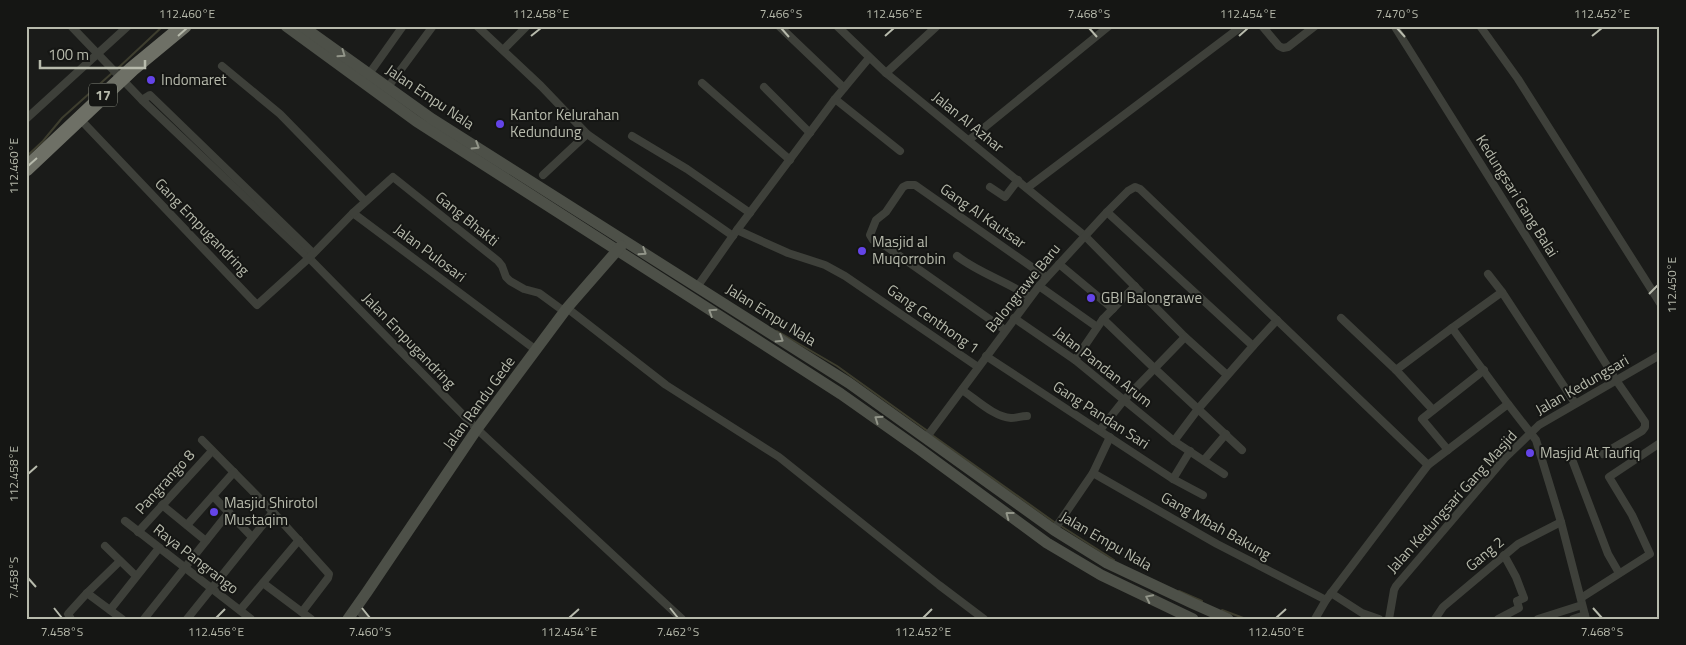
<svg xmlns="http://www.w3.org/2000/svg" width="1686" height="645" font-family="'Titillium Web',sans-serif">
  <rect width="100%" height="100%" fill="#1a1b19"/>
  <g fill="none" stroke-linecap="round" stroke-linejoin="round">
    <g stroke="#3e3e2f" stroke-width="2">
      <polyline points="116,70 163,26"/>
      <polyline points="26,157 43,141 62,118 112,73"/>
      <polyline points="777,331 837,366 929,432"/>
      <polyline points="932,435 1057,524"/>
      <polyline points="1061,526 1114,560"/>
      <polyline points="1179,591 1202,601"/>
      <polyline points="1222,610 1246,619"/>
    </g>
    <g stroke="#3e403a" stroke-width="8">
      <polyline points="71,26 142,100 309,258 477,429 682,619"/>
      <polyline points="477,26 541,86 587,134 733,236"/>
      <polyline points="779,26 844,88"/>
      <polyline points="837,26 886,73 1085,236 1185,337 1227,375"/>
      <polyline points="1262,26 1279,46 1283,48 1288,47 1315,26"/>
      <polyline points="1480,26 1518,79 1660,303"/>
      <polyline points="1395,27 1616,380 1645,422 1645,427 1642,431 1603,454"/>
      <polyline points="503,50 527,26"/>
      <polyline points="222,66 280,114 365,201"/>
      <polyline points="886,73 937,26"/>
      <polyline points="369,74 403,26"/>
      <polyline points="702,83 790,160"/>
      <polyline points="388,87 433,26"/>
      <polyline points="764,87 810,133"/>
      <polyline points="835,99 900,151"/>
      <polyline points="142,100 150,95 313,253"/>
      <polyline points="79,118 257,305 309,258 353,213 536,350"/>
      <polyline points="26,119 128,26"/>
      <polyline points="632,136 687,169 750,213"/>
      <polyline points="969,140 1109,26"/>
      <polyline points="543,175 587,134"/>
      <polyline points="990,187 1005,197 1018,180"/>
      <polyline points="1027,188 1242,26"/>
      <polyline points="1107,212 1253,346 1198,409 1174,441"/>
      <polyline points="353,213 393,177 498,261 502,266 506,277 510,281 524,289 539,293 565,312"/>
      <polyline points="737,230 788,253 825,265 845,276 978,367"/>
      <path d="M957,256C979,273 1006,281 1030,297"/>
      <polyline points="1059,264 1113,309"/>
      <polyline points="1488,274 1502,292 1575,403"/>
      <polyline points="1039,286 1097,327"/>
      <polyline points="697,287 737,230 835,99 869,58"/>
      <polyline points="567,308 666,385 779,457 939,585 984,619"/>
      <polyline points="1014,318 1075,360 1174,441 1224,474"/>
      <polyline points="1341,318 1396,370 1433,410"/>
      <polyline points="1103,319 1154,368 1242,450"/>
      <polyline points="1452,328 1502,292"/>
      <polyline points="1005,330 887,247 873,240 870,235 876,220 886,212 903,187 907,185 915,185 1046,277"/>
      <polyline points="1253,346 1277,320"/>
      <polyline points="986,356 1173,479 1203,495"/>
      <polyline points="1075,360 1103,319 1135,286"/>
      <polyline points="1396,370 1452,328 1508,404"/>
      <path d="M962,390C976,399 994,417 1011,418C1016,418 1021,416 1027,416"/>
      <polyline points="1100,430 1124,400 1185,337"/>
      <polyline points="926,438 1039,286 1107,212 1128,191 1135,187 1140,189 1428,465"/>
      <polyline points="202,440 273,512 329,574 328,578 302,612"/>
      <polyline points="1448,450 1422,419 1484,370"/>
      <polyline points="1204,460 1226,434"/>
      <polyline points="1573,462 1608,554 1619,573"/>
      <polyline points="1093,473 1217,544 1326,600"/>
      <polyline points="1173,479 1190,451"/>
      <polyline points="213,496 252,537"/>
      <polyline points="162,505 206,541"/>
      <polyline points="125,521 251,619"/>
      <polyline points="187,525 234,472"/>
      <polyline points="1054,530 1093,473 1110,437"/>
      <polyline points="138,532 212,451"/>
      <polyline points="105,546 136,576"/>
      <polyline points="263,583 311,619"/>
      <polyline points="87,593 122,619"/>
      <polyline points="1331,593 1362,613 1379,619"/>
      <polyline points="1581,598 1650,554 1632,515 1609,477 1660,443"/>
      <polyline points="356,608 367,619"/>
      <polyline points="110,610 159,548"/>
      <polyline points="240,610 299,540"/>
      <polyline points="71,619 68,614 87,593 120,561"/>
      <polyline points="144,619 229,512"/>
      <polyline points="187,619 273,512"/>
      <polyline points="1315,619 1326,600 1428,465 1508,404 1536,440 1561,522 1586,619"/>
      <polyline points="1389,619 1394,590 1396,586 1505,458 1539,425 1660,355"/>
      <polyline points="1435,619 1443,607 1518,544 1561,522"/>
      <polyline points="1498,619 1519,608 1517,601 1524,598 1516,577 1504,555"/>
      <polyline points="1538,619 1582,605"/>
      <polyline points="1573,619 1585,615"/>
    </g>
    <g stroke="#4d5048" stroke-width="11">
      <polyline points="286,26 416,121 841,394 919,449 1047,543 1101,575 1193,619"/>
      <polyline points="302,26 432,119 849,383 1054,530 1107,563 1192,603 1228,619"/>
      <polyline points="348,619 367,592 477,429 567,308 621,246"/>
    </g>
    <polyline stroke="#6e7066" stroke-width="15" points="26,169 132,69 184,26"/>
  </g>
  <defs><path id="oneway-chevron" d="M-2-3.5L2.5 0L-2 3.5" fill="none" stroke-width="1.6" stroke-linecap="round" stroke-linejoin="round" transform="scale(1.25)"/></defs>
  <g stroke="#929589">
    <use href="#oneway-chevron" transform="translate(342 54) rotate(35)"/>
    <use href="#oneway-chevron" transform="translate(476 146) rotate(32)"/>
    <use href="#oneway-chevron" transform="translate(643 252) rotate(33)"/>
    <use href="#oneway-chevron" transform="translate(712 312) rotate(-147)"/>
    <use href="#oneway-chevron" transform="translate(780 339) rotate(32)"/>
    <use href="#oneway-chevron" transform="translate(878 419) rotate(-145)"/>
    <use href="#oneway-chevron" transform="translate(1009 515) rotate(-143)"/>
    <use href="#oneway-chevron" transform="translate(1149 598) rotate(-154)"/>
  </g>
  <path fill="none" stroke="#b7baac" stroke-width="2" d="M781,28L789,37M1089,28L1097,37M1397,28L1405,37M178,36L187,28M531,36L541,28M885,36L894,28M1239,36L1248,28M1592,36L1602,28M28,166L37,158M1649,294L1658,285M28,474L37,466M28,578L36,587M54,608L62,618M362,608L370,618M670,608L678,618M1593,608L1602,618M216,618L225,609M569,618L579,609M923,618L932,609M1276,618L1286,609"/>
  <g fill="#6444e8" stroke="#151614" stroke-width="2">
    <circle cx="151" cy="80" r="5"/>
    <circle cx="500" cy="124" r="5"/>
    <circle cx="862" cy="251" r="5"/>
    <circle cx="1091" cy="298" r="5"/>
    <circle cx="1530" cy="453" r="5"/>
    <circle cx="214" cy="512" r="5"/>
  </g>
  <g text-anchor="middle" stroke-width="4" stroke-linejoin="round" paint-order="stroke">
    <rect fill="#151614" stroke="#86897e" stroke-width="1" x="89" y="83.5" width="28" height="23" rx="4"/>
    <g font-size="14" font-weight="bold" fill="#b7baac">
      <text x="103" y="100">17</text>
    </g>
    <g font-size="15" fill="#b7baac" stroke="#151614" text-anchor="start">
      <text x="161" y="85">Indomaret</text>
      <text x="510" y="120">Kantor Kelurahan<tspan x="510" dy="17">Kedundung</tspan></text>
      <text x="872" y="247">Masjid al<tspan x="872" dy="17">Muqorrobin</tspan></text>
      <text x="1101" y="303">GBI Balongrawe</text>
      <text x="1540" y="458">Masjid At Taufiq</text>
      <text x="224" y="508">Masjid Shirotol<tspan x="224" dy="17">Mustaqim</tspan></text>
    </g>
    <g font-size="15" fill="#b7baac" stroke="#151614">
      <text transform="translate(430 97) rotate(34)" y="5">Jalan Empu Nala</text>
      <text transform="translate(968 122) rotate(39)" y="5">Jalan Al Azhar</text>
      <text transform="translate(1517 196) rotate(58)" y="5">Kedungsari Gang Balai</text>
      <text transform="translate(983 216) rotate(35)" y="5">Gang Al Kautsar</text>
      <text transform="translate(467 219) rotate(39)" y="5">Gang Bhakti</text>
      <text transform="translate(202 227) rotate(46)" y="5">Gang Empugandring</text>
      <text transform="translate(430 253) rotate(37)" y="5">Jalan Pulosari</text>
      <text transform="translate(1023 288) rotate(-51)" y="5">Balongrawe Baru</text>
      <text transform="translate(771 315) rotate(32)" y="5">Jalan Empu Nala</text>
      <text transform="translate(933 319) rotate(35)" y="5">Gang Centhong 1</text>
      <text transform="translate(409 341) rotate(46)" y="5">Jalan Empugandring</text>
      <text transform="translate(1103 367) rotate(38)" y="5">Jalan Pandan Arum</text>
      <text transform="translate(1582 385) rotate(-30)" y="5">Jalan Kedungsari</text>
      <text transform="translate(479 403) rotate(-54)" y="5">Jalan Randu Gede</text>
      <text transform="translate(1101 415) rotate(33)" y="5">Gang Pandan Sari</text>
      <text transform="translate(165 482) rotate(-48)" y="5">Pangrango 8</text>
      <text transform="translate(1452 502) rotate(-48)" y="5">Jalan Kedungsari Gang Masjid</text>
      <text transform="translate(1216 526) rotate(29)" y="5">Gang Mbah Bakung</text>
      <text transform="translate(1106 541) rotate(30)" y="5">Jalan Empu Nala</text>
      <text transform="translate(1485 554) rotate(-40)" y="5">Gang 2</text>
      <text transform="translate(196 559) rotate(38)" y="5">Raya Pangrango</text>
    </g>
  </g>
  <rect width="1686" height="645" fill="none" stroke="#151614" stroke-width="55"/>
  <path d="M40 60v8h105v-8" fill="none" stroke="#b7baac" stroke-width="2.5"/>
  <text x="48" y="60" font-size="15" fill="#b7baac" stroke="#151614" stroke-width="4" paint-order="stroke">100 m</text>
  <rect x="28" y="28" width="1630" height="590" fill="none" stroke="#b7baac" stroke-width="2"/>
  <g font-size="12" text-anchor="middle" fill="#b7baac">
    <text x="187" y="18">112.460°E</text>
    <text x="541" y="18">112.458°E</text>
    <text x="781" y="18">7.466°S</text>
    <text x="894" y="18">112.456°E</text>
    <text x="1089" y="18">7.468°S</text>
    <text x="1248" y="18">112.454°E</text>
    <text x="1397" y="18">7.470°S</text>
    <text x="1602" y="18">112.452°E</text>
    <text transform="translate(14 166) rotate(-90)" y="4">112.460°E</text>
    <text transform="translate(1672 285) rotate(-90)" y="4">112.450°E</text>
    <text transform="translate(14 474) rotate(-90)" y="4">112.458°E</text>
    <text transform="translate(14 578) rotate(-90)" y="4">7.458°S</text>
    <text x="62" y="636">7.458°S</text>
    <text x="216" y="636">112.456°E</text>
    <text x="370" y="636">7.460°S</text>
    <text x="569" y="636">112.454°E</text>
    <text x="678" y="636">7.462°S</text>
    <text x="923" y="636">112.452°E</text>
    <text x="1276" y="636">112.450°E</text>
    <text x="1602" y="636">7.468°S</text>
  </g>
</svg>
